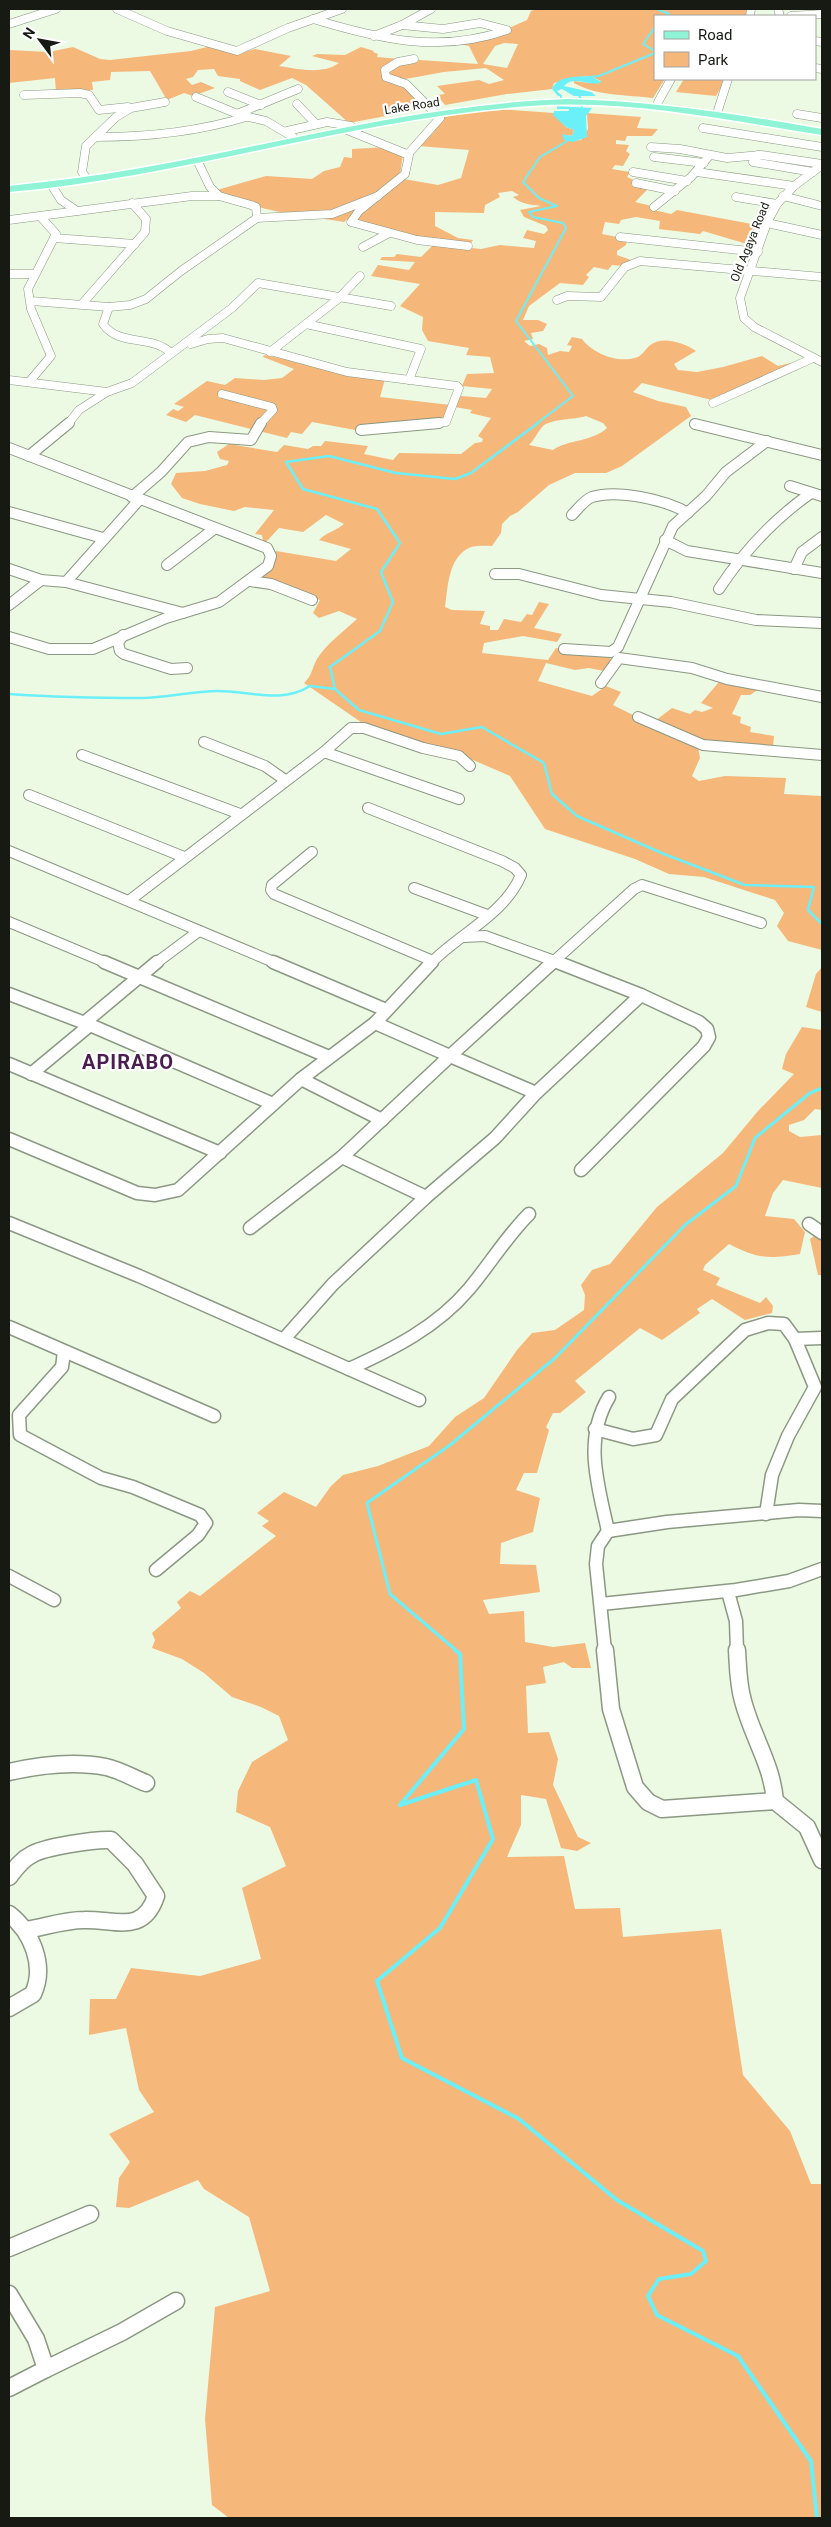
<svg xmlns="http://www.w3.org/2000/svg" width="831" height="2527" font-family="Roboto,sans-serif">
  <rect width="100%" height="100%" fill="#ecfae3"/>
  <g fill="#f5b77a" fill-rule="evenodd">
    <path d="M536,9H753V16H655V79H665L653,98C627,95 597,96 574,83V81L590,83L601,81L590,76L577,77L554,83L552,89L507,94L445,105L437,95L445,94L437,86L479,80L489,84L504,80L486,68L444,72L400,80L389,77L387,69L405,59L478,64L469,46L460,44L500,32L527,20L531,11ZM504,43L518,44L507,68L483,64L495,46Z"/>
    <path d="M211,46L240,53L255,49L291,56L279,66C298,69 322,75 339,63L312,56L317,54L345,55L361,47L374,51L373,52L378,54L377,57L400,59L382,71V78L399,81L423,109L349,123L306,85L292,78L260,90L240,81V79L218,76L214,69L198,70L193,77L186,79L192,85L201,82L215,88L193,96L184,93L167,100L150,71L111,72L110,80L92,82L93,90L56,92L55,78L9,83V50L49,52L73,47L100,59L110,60L191,51Z"/>
    <polygon points="684,79 726,79 716,96 676,92"/>
    <path d="M499,109L554,113L566,127L574,130L572,136L567,135L568,141L581,140L588,129L587,113L641,117L637,128L658,129L652,136H627L625,141L616,140V144L629,145L626,151L630,154L623,166L615,165L612,169L630,172L627,177L650,187L635,202L652,206L650,209L671,214L677,210L757,225L747,244L703,231L700,234L659,229L660,221L636,217L621,220L619,224L605,222L602,234L627,239L626,245L617,251V255L631,260L623,266L612,265L608,270L594,267L586,275L589,277L583,285L560,283L529,306L523,320H538L547,324L543,331L531,333L533,339L524,341L530,346L539,344L547,348L548,355L560,351L569,352L572,346L567,345L572,337L582,339C593,354 619,364 638,357C642,355 646,349 649,346C662,335 684,343 696,351L674,364L678,370L697,372L723,367L762,356L778,366L803,360L716,401L642,383L633,392L658,401L686,407L691,416L622,466L606,473H575L549,485L518,512L510,516L502,524L501,533L492,546C485,546 475,545 469,548C448,558 448,587 445,607L452,610L485,611L480,624L490,626V630H498L504,619L521,622L527,614L532,615L539,602L549,604L534,628L562,634L557,642L523,636L484,643L482,653L548,660L556,648L611,656L610,663L604,671L589,668L575,670L546,663L538,681L592,696L606,686L621,692L613,705L651,724L672,708L690,714L695,710L702,712L713,708L701,703L719,682L759,689L750,695H741L732,714L741,717L740,723L751,727L750,732L774,736L773,748L698,747L700,758L692,776L699,781L725,776L786,778L784,794L822,796V950L788,941L777,926L784,913L775,900L704,877L669,874L635,859L545,829L510,776L450,750L371,729L304,683C312,676 312,668 317,659C327,643 343,632 357,619L339,611L319,618L313,613L320,600L254,580L271,565L276,551L336,561L351,549L319,540C327,532 336,531 344,524L326,515L303,532L279,528L266,542L263,541L262,535L255,534L274,510L245,507L234,511L200,504L182,498L171,484L176,473L205,471L227,465L229,461L220,459L217,452L229,444L277,452L284,445L308,449L313,446H321L325,441L368,446L364,454L393,460L399,453L461,454L475,443L482,442L483,439L478,436L491,418L470,413L472,410L455,407L461,396L486,398L492,389L462,386L467,374L494,373L490,357L466,355L469,348L428,341L422,330L423,317L400,306L420,284L371,276L378,265L409,270L415,262L380,260L382,257H394L397,254L421,257L434,244L481,249L500,245L534,248L536,241L523,238L527,230L544,234L548,230L546,226L524,217L520,210L541,206C531,204 522,205 513,197L519,195L512,191L498,193L500,197L485,205L484,213L435,212V226L458,238L473,240L470,245L440,243L354,220L404,179L438,185L461,178L469,150L418,146L434,132L444,116ZM586,416L603,423L607,428C592,442 569,439 553,450L529,445C535,439 538,431 543,426C553,418 574,420 586,416Z"/>
    <path d="M388,147L403,154L400,175L344,222C303,215 253,212 217,190L266,176L312,179L324,171L340,167L344,157L352,158V149Z"/>
    <polygon points="264,355 385,379 380,397 451,405 445,420 438,423 355,430 312,422 302,434 291,432 287,438 195,415 186,422 166,415 173,409 178,411 184,407 174,404 207,381 225,385 235,378 264,380 282,378 294,369 263,357"/>
    <polygon points="822,967 822,1012 806,1007 816,974"/>
    <path d="M802,1027L822,1030V1110L815,1109L804,1120L789,1125V1131L800,1137L822,1135V1188L783,1180L773,1193L765,1216L794,1219L805,1232L800,1254C768,1259 758,1259 729,1244L705,1265L703,1270L720,1278L716,1285L760,1303L766,1297L773,1306L772,1313L745,1320L712,1299L697,1309L700,1313L662,1340L640,1328L575,1381L586,1392L560,1413H553L546,1427L549,1430L537,1473H524L516,1490L540,1498L533,1532L501,1543L500,1564L536,1565L540,1592L483,1600L489,1614L524,1611L525,1642L553,1647L585,1643L591,1668H572L564,1662L543,1667L546,1683L526,1686L528,1733L549,1732L558,1759L553,1785L578,1837L591,1843L577,1851L561,1848L546,1799L521,1795V1825L507,1857L564,1856L575,1909L620,1908L623,1937L721,1929L743,2075L790,2131L811,2184H822V2518H229L212,2505L205,2419L215,2307L270,2291L249,2217L204,2189L198,2180L129,2208L116,2207L119,2178L130,2162L109,2134L154,2112L139,2090L126,2028L89,2035L90,1999H116L131,1968L200,1976L261,1959L242,1888L286,1866L270,1827L236,1812L238,1791L252,1762L288,1740L279,1716L261,1707L232,1697L204,1673L182,1659L152,1648L155,1640L152,1633L181,1608L177,1602L190,1591L200,1596L276,1536L262,1526L269,1521L257,1513L284,1492L316,1507L331,1486L343,1475L378,1466L429,1446L455,1417L484,1398L517,1350L532,1333L555,1330L584,1310L585,1295L581,1285L592,1270L610,1264L657,1207L723,1153L758,1111L794,1074L782,1069L786,1054Z"/>
    <polygon points="822,1230 822,1275 818,1275 810,1239"/>
  </g>
  <g fill="#6bf0fa">
    <path d="M590,76L602,82C590,88 575,74 564,86L591,92L596,96H574L562,89L557,91L562,96H558L552,89C558,75 577,77 590,76Z"/>
    <polygon points="557,106 592,108 586,116 587,137 573,142 564,140 562,134 572,136 574,130 566,127 553,115 554,111 569,111 569,109 557,109"/>
  </g>
  <g fill="none" stroke-linecap="round" stroke-linejoin="round">
    <g stroke="#6bf0fa" stroke-width="2">
      <polyline points="657,9 669,14 666,16"/>
      <polyline points="655,27 643,44 655,51"/>
      <polyline points="590,77 599,76 655,53"/>
      <polyline points="557,93 561,96 561,107 565,108"/>
      <polyline points="578,94 583,102 581,110"/>
      <polyline points="536,424 573,396 516,321 566,228 563,223 533,217 529,212 557,206 539,198 523,182 540,157 569,140"/>
    </g>
    <g stroke="#6bf0fa" stroke-width="2.5">
      <polyline points="538,423 471,473 455,479 396,473 329,456 286,462 303,489 377,509 400,543 381,572 393,602 380,631 330,667 335,689 359,710 441,734 482,727 544,763 552,794 577,816 664,854 745,885 814,887 808,910 822,924"/>
      <path d="M9,694C53,697 98,698 142,698C167,698 192,691 218,691C249,691 282,704 310,686L335,689"/>
    </g>
    <polyline stroke="#6bf0fa" stroke-width="3" points="457,1651 390,1594 367,1503 450,1445 555,1358 685,1225 736,1186 755,1138 810,1093 822,1088"/>
    <polyline stroke="#6bf0fa" stroke-width="4" points="455,1650 460,1654 464,1729 400,1805 476,1780 493,1839 440,1928 377,1981 402,2058 519,2119 617,2200 703,2251 706,2261 691,2274 659,2279 648,2296 657,2315 738,2356 811,2461 817,2518"/>
    <g stroke="#8b9883" stroke-width="9">
      <g id="minor-far3">
        <polyline points="117,9 167,31 237,51 288,28 342,9"/>
        <polyline points="778,9 780,16"/>
        <polyline points="750,16 751,9"/>
        <polyline points="791,16 822,14"/>
        <path d="M313,19C379,39 439,54 507,30L480,23L443,29L402,25"/>
        <polyline points="9,24 56,9"/>
        <polyline points="374,36 402,25 431,9"/>
        <polyline points="815,41 822,42"/>
        <polyline points="414,59 398,62 385,70 386,77 406,84 433,111"/>
        <polyline points="815,68 822,69"/>
        <polyline points="228,92 261,105"/>
        <polyline points="24,95 80,93 89,95 99,110 128,107"/>
        <polyline points="196,97 240,115 266,121 293,137"/>
        <polyline points="658,102 671,79"/>
        <polyline points="297,104 316,124"/>
        <polyline points="718,110 728,79"/>
        <polyline points="237,114 298,89"/>
        <polyline points="797,114 822,118"/>
        <polyline points="703,128 822,147"/>
        <polyline points="347,130 409,155 405,174 359,211 351,222 417,240 468,246"/>
        <polyline points="287,131 327,122 351,126"/>
        <path d="M97,137C148,137 197,132 246,117"/>
        <polyline points="651,147 680,149 727,158 761,155 822,164"/>
        <polyline points="409,153 440,118 437,115"/>
        <polyline points="758,155 753,162 813,172"/>
        <polyline points="654,157 704,163"/>
        <polyline points="198,162 210,187 219,196"/>
        <polyline points="822,165 794,186 777,204 767,223 740,298 744,318 754,327 822,362"/>
        <polyline points="633,172 687,181"/>
        <polyline points="697,172 794,186"/>
        <polyline points="85,176 82,172 86,146 116,117 131,108 165,102"/>
        <polyline points="636,183 675,191"/>
        <polyline points="52,186 61,200 77,211"/>
        <polyline points="783,196 822,206"/>
        <polyline points="736,197 777,204"/>
        <polyline points="654,207 691,177 710,155"/>
        <polyline points="9,220 192,196 219,196 251,205 256,207 257,218"/>
        <polyline points="767,223 822,235"/>
        <polyline points="620,237 758,252"/>
        <polyline points="54,238 135,244"/>
        <polyline points="363,247 389,233"/>
        <polyline points="9,274 34,274"/>
        <polyline points="557,300 567,296 601,297 625,267 640,261 822,277"/>
        <polyline points="31,301 109,307 130,305 146,299 181,271 257,218 332,214 378,196"/>
        <polyline points="82,304 145,232 146,219 132,203"/>
        <path d="M109,307L103,324C119,347 151,334 171,353"/>
        <polyline points="306,324 421,349 409,380"/>
        <polyline points="191,344 208,339 223,338 347,372 457,386 459,388 446,422 426,424"/>
        <polyline points="270,352 338,299 360,276"/>
        <polyline points="9,380 107,392 132,383 232,308 258,283 391,306"/>
        <polyline points="29,382 51,356 31,309 28,289 56,234 40,216"/>
        <polyline points="222,394 272,407 273,410 260,424"/>
        <polyline points="713,403 813,358"/>
        <polyline points="68,424 79,410 107,392"/>
      </g>
    </g>
    <g stroke="#8b9883" stroke-width="12">
      <g id="minor-far2">
        <polyline points="695,424 822,455"/>
        <polyline points="361,430 439,423"/>
        <polyline points="9,448 267,548 271,556 268,566 219,602 166,618 93,649 49,649 9,637"/>
        <polyline points="29,456 69,423"/>
        <polyline points="790,486 822,496"/>
        <polyline points="132,497 161,472 188,442 209,437 251,440 261,423"/>
        <polyline points="9,512 103,538"/>
        <path d="M572,515C578,509 584,500 592,497C618,489 666,500 688,513"/>
        <polyline points="665,540 687,551 822,573"/>
        <polyline points="167,565 214,529"/>
        <polyline points="9,569 41,580 66,582 183,613"/>
        <polyline points="794,569 802,552 822,537"/>
        <polyline points="495,574 519,574 601,595 671,602 756,620 822,623"/>
        <polyline points="250,581 271,584 312,600"/>
        <polyline points="66,582 139,500"/>
        <path d="M719,589C744,551 774,519 811,493"/>
        <polyline points="9,605 41,580"/>
        <polyline points="123,635 118,643 120,651 124,654 171,669 187,668"/>
        <polyline points="564,649 611,652 618,647 673,526 706,496 726,472 767,441"/>
        <polyline points="601,683 619,658 692,668 727,679 822,697"/>
        <polyline points="638,717 703,745 822,755"/>
        <polyline points="204,742 265,766 285,780"/>
        <polyline points="324,752 459,799"/>
        <polyline points="82,755 240,814"/>
        <polyline points="29,795 184,857"/>
        <path d="M368,808L502,861L515,868L521,875C505,914 459,934 431,963"/>
        <polyline points="9,851 276,963"/>
        <polyline points="312,852 272,885 271,890 274,894 433,961"/>
        <polyline points="414,888 487,915"/>
        <polyline points="130,900 324,752 351,728 364,728 423,748 459,756 470,766"/>
        <polyline points="9,922 107,963"/>
        <polyline points="464,937 485,936 560,963"/>
        <polyline points="156,963 199,931"/>
        <polyline points="552,963 634,889 642,885 761,923"/>
      </g>
    </g>
    <g stroke="#8b9883" stroke-width="15">
      <g id="minor-far1">
        <polyline points="104,962 329,1057"/>
        <polyline points="273,962 386,1010"/>
        <polyline points="557,962 641,995 699,1022 707,1029 709,1037 704,1046 581,1170"/>
        <polyline points="9,994 90,1025 273,1104"/>
        <polyline points="84,1023 157,962"/>
        <polyline points="9,1064 220,1153"/>
        <polyline points="31,1074 90,1025"/>
        <polyline points="301,1079 382,1120"/>
        <polyline points="536,1093 450,1056 553,962"/>
        <polyline points="9,1139 137,1193 155,1195 178,1190 301,1079 375,1023 432,962"/>
        <polyline points="342,1157 426,1197"/>
        <polyline points="9,1223 139,1276 419,1400"/>
        <polyline points="809,1224 822,1233"/>
        <polyline points="250,1228 342,1157 450,1056 375,1023"/>
        <polyline points="9,1327 214,1416"/>
        <polyline points="284,1339 333,1284 426,1197 495,1138 536,1093 641,995"/>
        <polyline points="795,1339 822,1338"/>
        <polyline points="64,1352 62,1367 19,1415 20,1435 101,1478 133,1487 200,1515 206,1523 198,1535 156,1570"/>
        <path d="M349,1369C393,1349 437,1327 469,1289C490,1264 506,1237 529,1214"/>
        <polyline points="595,1429 633,1439 656,1435 672,1399 745,1330 768,1323 784,1324 795,1339 815,1387 788,1436 772,1475 766,1514"/>
        <polyline points="608,1531 667,1522 799,1510 822,1511"/>
        <polyline points="9,1576 54,1600"/>
        <polyline points="728,1592 736,1621 737,1651"/>
        <polyline points="601,1604 736,1590 789,1581 822,1569"/>
        <path d="M605,1651L596,1564L598,1546L608,1531C598,1485 583,1440 609,1397"/>
      </g>
    </g>
    <g stroke="#8b9883" stroke-width="19">
      <g id="minor">
        <polyline points="605,1650 611,1709 635,1787 648,1802 662,1809 775,1801 807,1827 822,1860"/>
        <path d="M737,1650C738,1667 738,1684 743,1701C752,1736 772,1764 775,1801"/>
        <path d="M9,1772C40,1765 75,1761 106,1767C120,1770 133,1778 146,1783"/>
        <path d="M9,1877C15,1869 21,1860 31,1855C43,1847 96,1839 111,1840L135,1864L156,1896C143,1935 116,1919 84,1920C64,1920 45,1927 26,1930"/>
        <path d="M9,1914C32,1932 46,1966 33,1994L9,2008"/>
        <polyline points="9,2248 90,2214"/>
        <polyline points="9,2294 36,2339 46,2369 9,2388"/>
        <polyline points="46,2369 122,2332 176,2301"/>
      </g>
    </g>
    <g stroke="#fff" stroke-width="3">
      <path id="major" d="M567,99C653,101 737,114 822,129V135C725,120 629,99 531,106C354,118 185,177 9,192V186C53,181 97,176 141,168C283,143 422,104 567,99Z"/>
    </g>
    <use href="#minor-far3" stroke="#fff" stroke-width="8"/>
    <use href="#minor-far2" stroke="#fff" stroke-width="10"/>
    <use href="#minor-far1" stroke="#fff" stroke-width="12"/>
    <use href="#minor" stroke="#fff" stroke-width="16"/>
    <use href="#major" fill="#8ff4d5" fill-rule="evenodd"/>
  </g>
  <g text-anchor="middle" stroke-width="4.5" stroke-linejoin="round" paint-order="stroke">
    <g font-size="12" fill="#161a12" stroke="#fff">
      <text transform="translate(412 106) rotate(-9)" y="4">Lake Road</text>
      <text transform="translate(750 242) rotate(-68)" y="4">Old Agaya Road</text>
    </g>
    <g font-size="20" font-weight="bold" letter-spacing="1" fill="#4b1e51" stroke="#fff">
      <text x="128" y="1069">APIRABO</text>
    </g>
  </g>
  <rect width="831" height="2527" fill="none" stroke="#161a12" stroke-width="20"/>
  <rect x="654" y="15" width="162" height="65" fill="#ffffff" stroke="#a2a3a0"/>
  <rect x="664" y="31" width="25" height="8" fill="#8ff4d5" stroke="#a2a3a0"/>
  <text x="698" y="40" font-size="15" fill="#161a12">Road</text>
  <rect x="664" y="52" width="25" height="15" fill="#f5b77a" stroke="#a2a3a0"/>
  <text x="698" y="65" font-size="15" fill="#161a12">Park</text>
  <g transform="translate(40 40) rotate(302)" stroke="#ffffff" stroke-width="4" paint-order="stroke">
  <path d="M0-4L9 19L0 12L-9 19Z" fill="#161a12"/>
  <text y="-8" font-size="14" font-weight="bold" text-anchor="middle" fill="#161a12">N</text>
  </g>
</svg>
